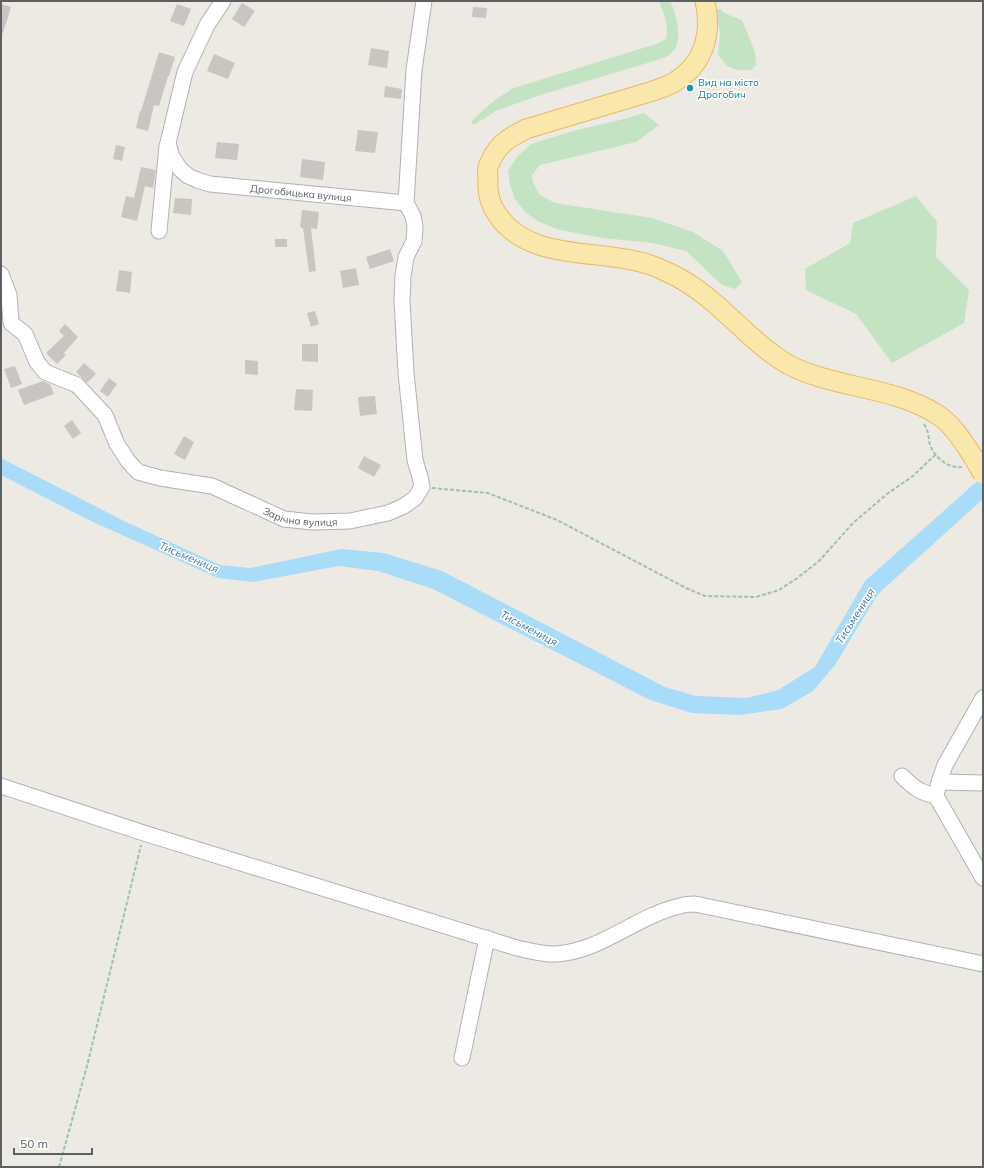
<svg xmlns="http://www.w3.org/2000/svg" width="984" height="1168" font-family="Mulish,sans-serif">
  <rect width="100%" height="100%" fill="#edeae4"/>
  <g fill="#c4e3c2">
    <path d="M659,1H670C677,15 685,44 669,55C665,58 659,59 654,61L537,96L496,111L474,125L471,122C485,108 496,98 514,88L656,44L666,39C669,24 664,15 659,1Z"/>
    <polygon points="717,9 720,9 724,13 742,20 755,52 756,65 751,70 738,70 727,66 718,55 720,34 717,16"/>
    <polygon points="644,113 659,125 636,142 540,165 532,175 533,183 540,195 555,203 652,218 693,232 723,251 742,282 735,289 722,285 686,251 652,243 603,238 560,230 539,222 525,212 515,199 510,185 508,171 517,157 531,144 573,131 624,119"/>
    <polygon points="916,196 937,222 936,257 969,290 964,323 892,363 856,314 806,290 805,269 850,243 853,223"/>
  </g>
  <polygon fill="#a8dcf9" points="1,458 126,522 220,565 250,568 341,549 384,553 442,571 665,687 696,696 747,698 778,690 815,667 865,581 983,476 983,499 878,594 835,665 813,691 782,709 740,715 692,713 650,700 433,589 378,571 339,566 252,582 218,578 93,522 1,475"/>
  <g fill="#c9c5c0">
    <polygon points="242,3 255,11 244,27 232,19"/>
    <polygon points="1,4 11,7 3,33 1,33"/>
    <polygon points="177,4 191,9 184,26 170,21"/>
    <polygon points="473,7 487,8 486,18 472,17"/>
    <polygon points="371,48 389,51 387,68 368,65"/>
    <polygon points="159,52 175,57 169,76 168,76 159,106 154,105 148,131 136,128 140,111 141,111"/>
    <polygon points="214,54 235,63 228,79 207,71"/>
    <polygon points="385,86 402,89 401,99 384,97"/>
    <polygon points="358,130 378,132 375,153 355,151"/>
    <polygon points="217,142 239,144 237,160 215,158"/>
    <polygon points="116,145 125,147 122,161 113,159"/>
    <polygon points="302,159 325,162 323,180 300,177"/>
    <polygon points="141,167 156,170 153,188 145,186 137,221 121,217 126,196 134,198"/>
    <polygon points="175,198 192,199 191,215 173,213"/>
    <polygon points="302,210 319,212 317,229 311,228 316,271 309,272 303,228 300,227"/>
    <rect x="275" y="239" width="12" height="8"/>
    <polygon points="390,249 394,261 370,269 366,257"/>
    <polygon points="356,268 359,285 343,288 340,271"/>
    <polygon points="119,270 132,272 130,293 116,291"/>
    <polygon points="315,311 319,324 311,327 307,313"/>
    <polygon points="65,324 78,337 64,353 66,355 57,364 46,353 64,336 59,331"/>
    <polygon points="302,344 318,344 318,362 302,361"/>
    <polygon points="245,360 258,361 258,375 245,374"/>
    <polygon points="84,363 96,374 87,383 76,372"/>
    <polygon points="15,366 22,384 11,388 4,369"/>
    <polygon points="109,378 117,384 108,397 100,391"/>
    <polygon points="43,381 50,384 54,394 24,405 18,390"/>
    <polygon points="296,389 313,390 312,411 294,410"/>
    <polygon points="375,396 377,414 360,416 358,397"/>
    <polygon points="72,420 81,433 73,439 64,426"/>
    <polygon points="184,436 194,442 185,460 174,454"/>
    <polygon points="364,456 381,465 374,477 358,468"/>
  </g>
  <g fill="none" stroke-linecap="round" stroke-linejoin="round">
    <g stroke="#afb2b5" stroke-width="17">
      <g id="minor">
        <path id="s1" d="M223,1L207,25L185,72L168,143L172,157L180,169L188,176L197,180L210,184L406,203L414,70L424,1"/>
        <polyline points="159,231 167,146"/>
        <path id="s2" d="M1,274L9,295L11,323L25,334L37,362L45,372L77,385L105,415L117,444L128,461L138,472L160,478L212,486L284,519L312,522L350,521L388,513L404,506L415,498L422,487L420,477L415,460L406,373L402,301L403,276L406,257L414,241L415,226L413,216L406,203"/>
        <polyline points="983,698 945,765 939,782 936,796 983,878"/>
        <path d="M902,776C914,788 919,792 936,796"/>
        <polyline points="939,782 983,783"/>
        <path d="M1,786L144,833L517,948C527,950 545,955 556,954C602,951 636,916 680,906C685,904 690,904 695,904L983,964"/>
        <polyline points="462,1058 487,938"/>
      </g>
    </g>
    <g stroke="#e8b862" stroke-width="21">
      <path id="major" d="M705,1C712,32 705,63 676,81C669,86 661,88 653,91L526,129C511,137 500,142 492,158C491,161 489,164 488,167C487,171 488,176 488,180C487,193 490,204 497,214C526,259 590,250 636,261C646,263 657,267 667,272C697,285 721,309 745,331C758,343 773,356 789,365C836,389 893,386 938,415C953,425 962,440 972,455"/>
    </g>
    <g stroke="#9cc4a4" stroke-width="2" stroke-dasharray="4 2" stroke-linecap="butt">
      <path d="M924,424C926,427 927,430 928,433C929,437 929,442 930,445C935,458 949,469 962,467"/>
      <polyline points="432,488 488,493 557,520 686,588 705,596 756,597 779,590 796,579 819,561 853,523 887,494 913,476 935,455"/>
      <polyline points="59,1167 87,1066 141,845"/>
    </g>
    <use href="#minor" stroke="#fff" stroke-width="15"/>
    <use href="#major" stroke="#fae7ac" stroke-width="19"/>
    <g stroke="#e8b862" stroke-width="21" stroke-linecap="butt">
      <polyline id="major-bridge" points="972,455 983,474"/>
    </g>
    <use href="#major-bridge" stroke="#fae7ac" stroke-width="19"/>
  </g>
  <circle fill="#0f9aa8" stroke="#fff" stroke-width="1.5" cx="690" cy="88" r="4"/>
  <g text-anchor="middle" stroke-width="3" stroke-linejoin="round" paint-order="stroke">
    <g font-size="10" fill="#0d838f" stroke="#fff" text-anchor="start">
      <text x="698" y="86">Вид на місто<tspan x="698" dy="12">Дрогобич</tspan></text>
    </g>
    <g font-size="10" fill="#5c6063" stroke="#fff">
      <text dy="4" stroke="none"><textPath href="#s1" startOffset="308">Дрогобицька вулиця</textPath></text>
      <text dy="4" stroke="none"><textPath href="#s2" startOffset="424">Зарічна вулиця</textPath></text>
    </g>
    <g font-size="11" font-style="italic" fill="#4379a2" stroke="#fff">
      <text transform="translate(189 557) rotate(23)" y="4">Тисьмениця</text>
      <text transform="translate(855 616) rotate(-58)" y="4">Тисьмениця</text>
      <text transform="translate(529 628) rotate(28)" y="4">Тисьмениця</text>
    </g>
  </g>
  <rect width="984" height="1168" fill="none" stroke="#5c6063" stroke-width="4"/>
  <path d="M14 1148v6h78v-6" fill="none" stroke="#5c6063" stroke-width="2"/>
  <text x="20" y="1148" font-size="12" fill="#5c6063" stroke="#ffffff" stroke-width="3" paint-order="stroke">50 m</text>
</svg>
